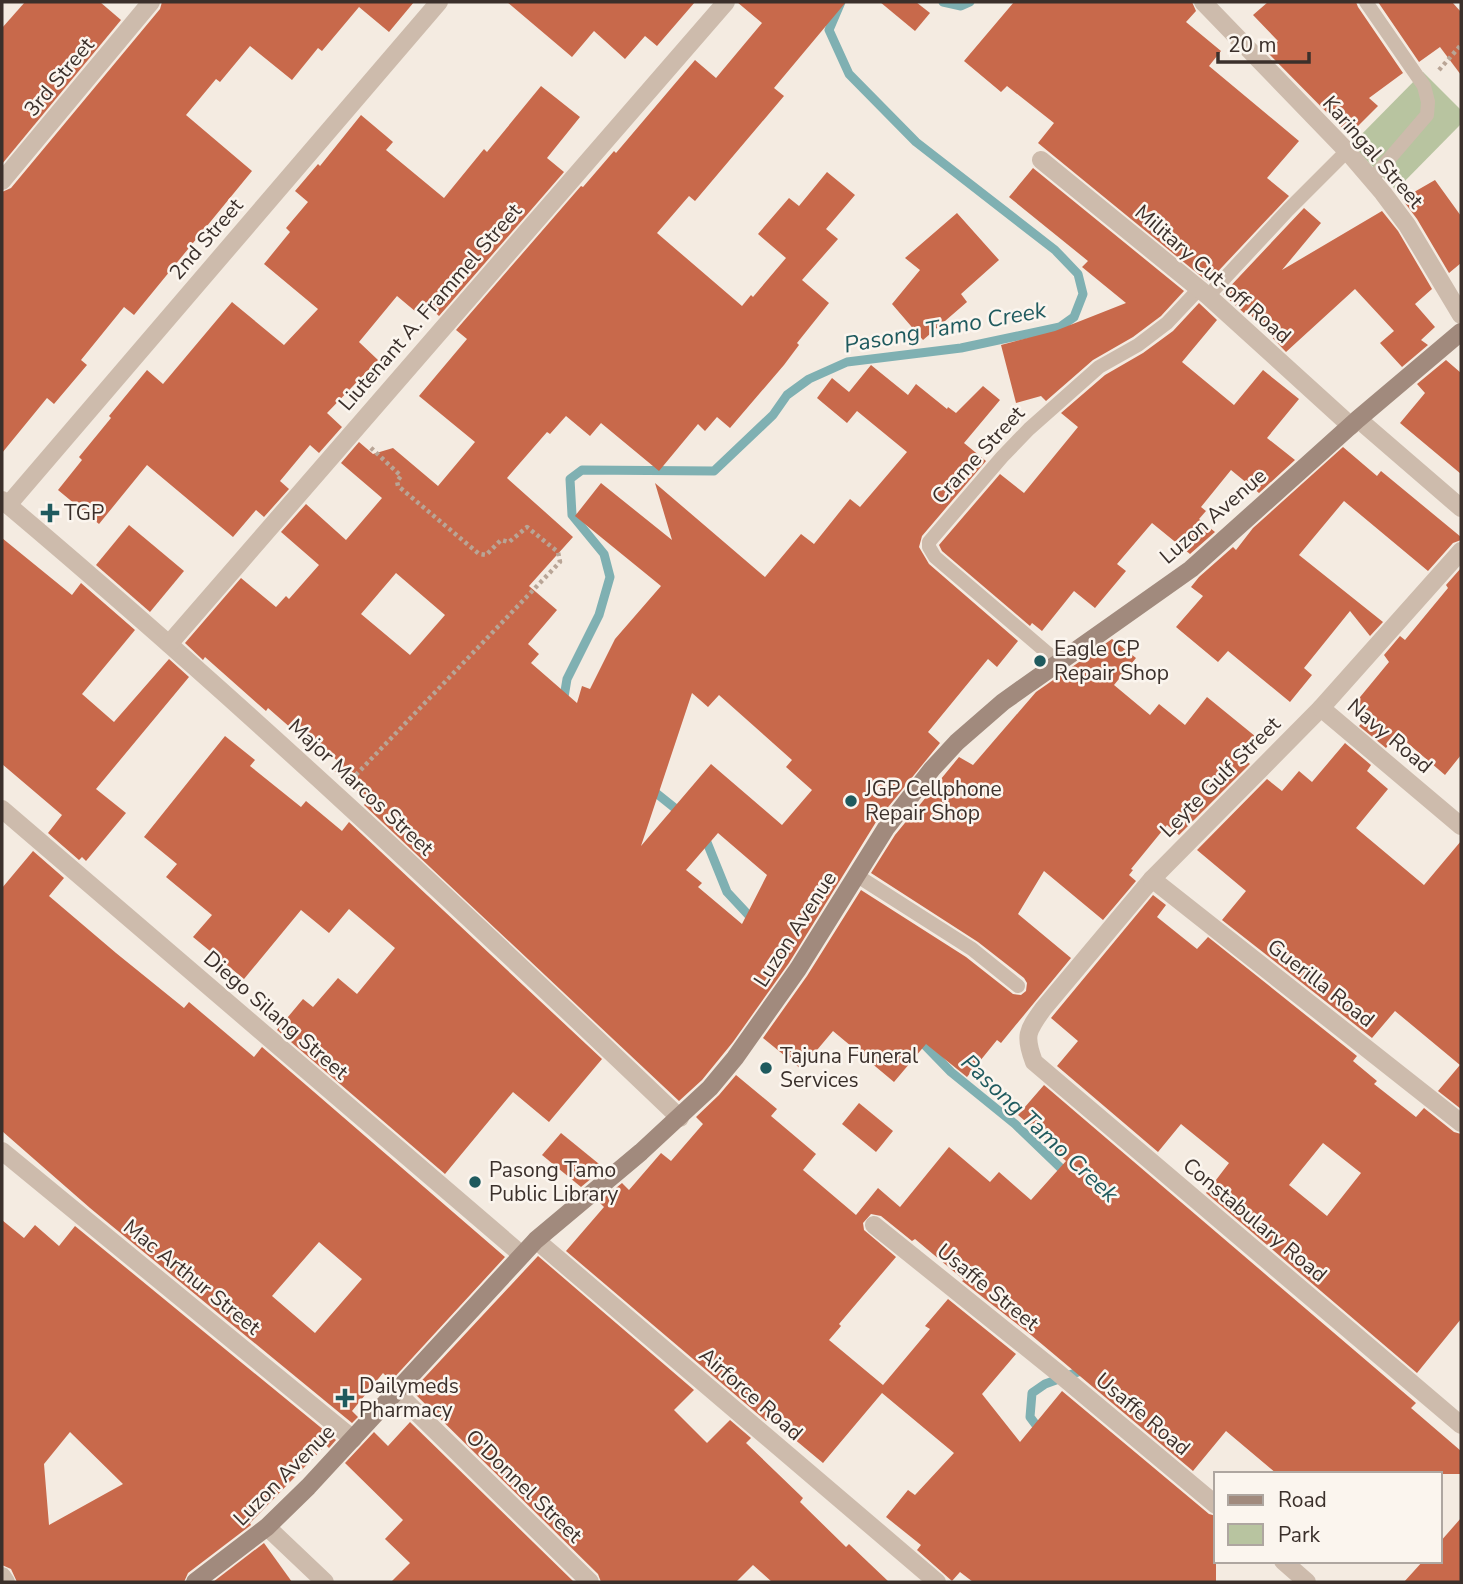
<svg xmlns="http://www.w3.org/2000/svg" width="1463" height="1584" font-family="'Nunito Sans',sans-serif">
  <rect width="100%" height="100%" fill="#f4ebe1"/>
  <polygon fill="#b8c4a0" points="1423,72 1461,110 1461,124 1396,190 1351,145"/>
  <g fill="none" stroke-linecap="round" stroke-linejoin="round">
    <g stroke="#7fb0b2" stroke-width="9">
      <polyline points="943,2 961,6 970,2"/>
      <polyline points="563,703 567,679 599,615 610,577 604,554 572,515 570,479 582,470 714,471 773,415 787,395 809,379 847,362 961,348 1060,327 1074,317 1083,294 1078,274 1055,250 916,142 849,74 829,30 841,2"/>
      <polyline points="651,789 681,813"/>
      <polyline points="704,835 727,892 754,921"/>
      <polyline points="918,1038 951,1072 1015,1124 1068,1175"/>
      <polyline points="1042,1433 1030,1417 1032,1393 1045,1384 1078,1372 1080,1365"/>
    </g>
  </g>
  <g fill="#c8694b" fill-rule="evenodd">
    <polygon points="25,2 100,2 121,20 2,164 2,28"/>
    <polygon points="162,2 414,2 389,32 359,7 322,51 318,48 292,80 250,46 220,82 216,79 186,115 252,171 134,315 124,307 81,360 87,365 54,404 47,398 2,453 2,192 11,188 160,9"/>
    <polygon points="507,2 695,2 657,46 645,36 625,59 594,31 572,57"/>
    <path d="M737,2H846L774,88L784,96L695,201L689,196L657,233L742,306L751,295L753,297L786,258L758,234L789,198L799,206L827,172L855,195L826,229L838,239L802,280L829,303L797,343L799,345L784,365L730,428L717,417L705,431L698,424L659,471L601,423L590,436L566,416L550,434L547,432L507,478L573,537L529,586L557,610L528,644L539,654L531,663L577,703L582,686L590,689L615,639L661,586L575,516L601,483L672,540L655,483L765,577L801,534L814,544L850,499L860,507L907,452L857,411L847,423L817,398L832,378L849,392L871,365L908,395L916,384L947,409L948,407L956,413L983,386L1000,400L964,443L986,461L922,536L919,547L929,564L1018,641L997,667L988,659L928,732L940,743L876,822L789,963L733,1042L702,1080L679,1101L364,805L368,800L333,770L339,762L304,732L300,736L268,708L266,711L205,657L203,660L185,643L241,578L276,607L286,596L289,599L319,565L281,532L306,504L346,540L382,498L341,463L359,442L373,454L393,448L438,486L475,442L419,396L467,339L456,330L581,186L583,187L614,151L616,153L695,60L716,78L762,23ZM396,573L445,615L410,655L361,614ZM692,693L708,707L719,695L792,760L786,767L812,790L782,825L711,764L641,846ZM718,833L767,875L742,924L698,887L702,883L686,870Z"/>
    <polygon points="880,2 916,2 930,13 915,31"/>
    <polygon points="1014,2 1192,2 1196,11 1186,22 1221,51 1209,66 1299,141 1267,178 1289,196 1208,282 1038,143 1054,123 1007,86 1001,92 964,61"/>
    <polygon points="1268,2 1356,2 1358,7 1403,73 1369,98 1378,106 1349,135 1267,52 1278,41 1253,15"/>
    <polygon points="1378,2 1452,2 1461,12 1461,75 1440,47 1419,62"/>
    <polygon points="541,86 580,117 547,158 564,172 439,316 430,308 422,317 397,296 359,342 378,360 327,413 342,427 319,453 310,445 280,481 289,489 264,517 256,510 233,537 147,465 99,524 58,490 82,460 79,457 111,418 109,416 147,370 163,384 232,302 284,345 318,309 264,264 290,232 286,228 308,202 295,191 318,164 320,166 361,115 393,142 386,150 444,198 484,149 487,152"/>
    <polygon points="1033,168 1184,291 1161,316 1133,337 1093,360 1046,401 1041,396 1016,403 1001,345 1055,331 1126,303 1082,267 1088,261 1009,197"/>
    <polygon points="1435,180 1461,216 1461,263 1449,273 1417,219 1402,199"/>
    <polygon points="1304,208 1321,223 1282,270 1382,211 1398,231 1432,289 1415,304 1435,327 1421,340 1428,345 1402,367 1380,343 1394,331 1355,289 1286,352 1246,310 1244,313 1223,294"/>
    <polygon points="957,213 999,260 961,294 967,302 923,340 892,304 920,270 905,258"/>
    <polygon points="1199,303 1217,320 1182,362 1234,405 1263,370 1299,399 1267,438 1295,460 1259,493 1231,470 1201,507 1206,511 1199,519 1215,532 1190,554 1152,523 1117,564 1126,571 1095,608 1074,591 1042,631 1032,623 1030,626 942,551 939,545 1000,474 1024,493 1078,427 1061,413 1105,375 1143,353 1173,331"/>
    <polygon points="1446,360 1461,373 1461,474 1400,423 1425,393 1417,384"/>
    <polygon points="1343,447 1377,476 1381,471 1461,537 1461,540 1453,543 1428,571 1344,501 1299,555 1383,622 1370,636 1350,611 1304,668 1312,675 1290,702 1228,651 1218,662 1176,627 1203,596 1191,587 1199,577 1233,547 1236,550 1253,528"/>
    <polygon points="129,525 184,571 150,612 96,565"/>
    <polygon points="2,538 72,595 81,583 135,630 82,694 114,722 169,659 189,677 96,789 126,813 86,861 82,857 79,860 48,833 62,815 2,764"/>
    <polygon points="1461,568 1461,755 1445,775 1397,734 1386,748 1359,726 1365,719 1351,708 1389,662 1384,655 1400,636 1405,640 1448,588 1446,585"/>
    <polygon points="1112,639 1136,658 1114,685 1150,715 1159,704 1185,725 1207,697 1261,741 1245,760 1250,764 1179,835 1167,825 1131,869 1133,870 1129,875 1136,881 1103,920 1044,871 1018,914 1071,958 1001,1043 997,1040 967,1077 926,1044 894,1082 833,1031 801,1069 763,1038 807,976 861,890 966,957 1013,994 1021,995 1026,991 1027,983 1024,978 978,942 871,873 895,835 959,757 973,765 1036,692"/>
    <polygon points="225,736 255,760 250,766 301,807 306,801 342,831 349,822 602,1059 549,1122 513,1092 445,1174 277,1030 303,999 313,1007 338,978 357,994 395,948 349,909 329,933 301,910 244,979 193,937 212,915 166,877 177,864 144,837"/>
    <polygon points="1345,743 1371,765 1367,771 1388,789 1356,828 1424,885 1461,841 1461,1109 1438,1091 1460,1065 1395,1011 1372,1038 1222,920 1246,891 1197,850 1267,779 1282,791 1299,771 1312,782"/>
    <path d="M33,851L64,878L49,896L116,953L184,1008L189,1002L254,1057L262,1047L505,1257L391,1381L383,1373L352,1411L358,1417L352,1423L90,1208L2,1131V888ZM319,1242L362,1279L315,1333L272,1296Z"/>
    <path d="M1153,895L1166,905L1157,917L1197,949L1208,937L1357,1056L1353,1061L1377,1081L1374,1084L1416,1117L1424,1108L1454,1132L1461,1134V1319L1417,1373L1206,1193L1229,1163L1181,1124L1158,1152L1057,1066L1078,1041L1051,1018ZM1323,1143L1361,1173L1327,1216L1289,1185Z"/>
    <polygon points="736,1075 777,1109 771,1116 816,1154 803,1170 856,1215 878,1188 900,1207 949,1147 990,1182 999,1172 1031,1200 1066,1161 1053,1150 1056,1147 1018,1115 1044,1085 1416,1403 1411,1408 1461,1451 1461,1474 1277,1474 1226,1431 1193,1471 1031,1335 962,1281 964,1280 915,1239 912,1241 881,1216 871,1214 863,1223 864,1230 896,1257 839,1324 841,1326 829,1340 883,1385 930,1329 925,1326 948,1299 1016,1354 982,1394 1020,1442 1062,1391 1209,1514 1216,1516 1216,1582 973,1582 960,1572 952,1581 917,1550 921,1545 886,1517 908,1490 915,1495 954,1453 882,1393 823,1463 769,1418 766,1421 566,1251 604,1207 599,1202 622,1183 629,1190 661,1153 671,1161 703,1124 696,1117 719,1095"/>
    <polygon points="859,1103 893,1131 876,1152 842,1124"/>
    <polygon points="561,1133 604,1168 581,1187 542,1155"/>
    <path d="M2,1220L24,1238L35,1225L59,1246L75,1226L336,1440L329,1448L326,1445L250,1523L251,1525L188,1573L184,1582H17L11,1569L2,1565ZM70,1432L123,1484L49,1525L44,1464Z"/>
    <polygon points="538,1256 694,1390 674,1410 707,1443 730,1420 751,1438 746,1443 803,1498 800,1502 846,1547 849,1544 889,1582 772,1582 753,1565 736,1582 601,1582 598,1574 412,1391"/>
    <polygon points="410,1422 574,1582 391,1582 410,1563 385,1539 403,1520 345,1463 374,1432 388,1446"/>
    <polygon points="1461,1518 1461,1582 1404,1582 1423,1561 1440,1561 1440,1542"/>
    <polygon points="264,1543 292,1582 213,1582"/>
  </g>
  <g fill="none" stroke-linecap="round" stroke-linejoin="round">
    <g stroke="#b9a596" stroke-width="4.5" stroke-dasharray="3.5 3.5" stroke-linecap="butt">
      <polyline points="1439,70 1461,45"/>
      <polyline points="351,780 560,562 558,552 527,527 509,542 501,540 486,555 479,554 398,486 397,481 401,476 369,446"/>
    </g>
    <g stroke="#cdbbac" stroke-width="14">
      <polyline points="1366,2 1424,86 1428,102 1427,115 1371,180"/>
      <polyline points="1208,296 1288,210 1347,151"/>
      <polyline points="1058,662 935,557 929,547 929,542 1002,457 1029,429 1099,367 1138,345 1167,323 1199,289"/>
      <polyline points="856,875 972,949 1018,986"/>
    </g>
    <g stroke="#cdbbac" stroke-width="18">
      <polyline points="1203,2 1347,151 1383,193 1407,225 1461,315"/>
      <polyline points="1041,160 1208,296 1351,426"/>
      <polyline points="2,181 151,2"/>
      <polyline points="1358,419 1461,508"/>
      <path d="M2,500C236,697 459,907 680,1118"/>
      <polyline points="8,505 439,2"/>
      <path d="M1461,551L1321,708L1152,879L1043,1009C1027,1031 1024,1036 1034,1062L1461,1425"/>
      <polyline points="169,644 726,2"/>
      <polyline points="1321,708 1461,826"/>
      <polyline points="2,809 522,1255"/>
      <polyline points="1152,879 1461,1123"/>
      <polyline points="2,1151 353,1439"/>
      <polyline points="874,1225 1057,1372 1216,1505"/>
      <polyline points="536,1240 937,1582"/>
      <polyline points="396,1392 590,1582"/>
      <polyline points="267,1527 325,1582"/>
      <polyline points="1283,1561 1307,1582"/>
      <polyline points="2,1576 6,1582"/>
    </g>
    <polyline stroke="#a18a7d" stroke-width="18" points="195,1582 267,1527 308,1487 536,1240 641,1152 710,1088 735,1058 798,969 886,828 932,769 957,742 1003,702 1191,569 1358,419 1461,332"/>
  </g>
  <g fill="#1f5a5e" stroke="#fbf5ee" stroke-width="2.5">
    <path d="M46.5 502.5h7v7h7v7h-7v7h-7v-7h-7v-7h7z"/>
    <circle cx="1040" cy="661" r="7"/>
    <circle cx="851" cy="801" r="7"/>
    <circle cx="766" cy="1068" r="7"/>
    <circle cx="475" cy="1182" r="7"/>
    <path d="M341.5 1387.5h7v7h7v7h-7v7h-7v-7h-7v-7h7z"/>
  </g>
  <g text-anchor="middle" stroke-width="5" stroke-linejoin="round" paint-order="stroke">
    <g font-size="21" fill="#3b302b" stroke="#fbf5ee">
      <text transform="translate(59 77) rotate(-50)" y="7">3rd Street</text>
      <text transform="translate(1373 152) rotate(49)" y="7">Karingal Street</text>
      <text transform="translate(206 239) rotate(-49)" y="7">2nd Street</text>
      <text transform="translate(1213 274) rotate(41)" y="7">Military Cut-off Road</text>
      <text transform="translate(430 307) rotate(-49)" y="7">Liutenant A. Frammel Street</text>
      <text transform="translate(978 455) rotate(-47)" y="7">Crame Street</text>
      <text transform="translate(1213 516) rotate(-41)" y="7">Luzon Avenue</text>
      <text transform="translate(1390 736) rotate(40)" y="7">Navy Road</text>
      <text transform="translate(1220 777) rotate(-45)" y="7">Leyte Gulf Street</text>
      <text transform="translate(361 787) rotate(43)" y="7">Major Marcos Street</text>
      <text transform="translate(795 929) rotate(-57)" y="7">Luzon Avenue</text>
      <text transform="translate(1321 983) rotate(38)" y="7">Guerilla Road</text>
      <text transform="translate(276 1015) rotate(41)" y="7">Diego Silang Street</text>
      <text transform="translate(1255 1220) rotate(40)" y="7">Constabulary Road</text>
      <text transform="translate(192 1277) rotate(39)" y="7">Mac Arthur Street</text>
      <text transform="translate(988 1287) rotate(39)" y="7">Usaffe Street</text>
      <text transform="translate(751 1394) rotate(41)" y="7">Airforce Road</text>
      <text transform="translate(1143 1414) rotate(40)" y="7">Usaffe Road</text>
      <text transform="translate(284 1475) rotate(-45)" y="7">Luzon Avenue</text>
      <text transform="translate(524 1486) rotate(44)" y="7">O'Donnel Street</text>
    </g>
    <g font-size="21" fill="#3b302b" stroke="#fbf5ee" text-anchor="start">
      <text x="64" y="520">TGP</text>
      <text x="1054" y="656">Eagle CP<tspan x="1054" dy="24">Repair Shop</tspan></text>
      <text x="865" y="796">JGP Cellphone<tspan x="865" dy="24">Repair Shop</tspan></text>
      <text x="780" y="1063">Tajuna Funeral<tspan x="780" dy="24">Services</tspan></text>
      <text x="489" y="1177">Pasong Tamo<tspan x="489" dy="24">Public Library</tspan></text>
      <text x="359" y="1393">Dailymeds<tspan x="359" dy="24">Pharmacy</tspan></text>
    </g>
    <g font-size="23" font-style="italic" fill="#1f5a5e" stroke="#fbf5ee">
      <text transform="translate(945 327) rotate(-10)" y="8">Pasong Tamo Creek</text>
      <text transform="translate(1040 1128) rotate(43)" y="8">Pasong Tamo Creek</text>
    </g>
  </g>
  <rect width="1463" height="1584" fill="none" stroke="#3b302b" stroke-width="7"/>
  <rect x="1214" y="1472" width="228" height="91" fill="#fbf5ee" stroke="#aea6a0" stroke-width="2"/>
  <rect x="1228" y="1495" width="35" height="10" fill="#a18a7d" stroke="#aea6a0" stroke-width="2"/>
  <text x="1278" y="1507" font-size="21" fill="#3b302b">Road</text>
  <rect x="1228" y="1524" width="35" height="21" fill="#b8c4a0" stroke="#aea6a0" stroke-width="2"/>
  <text x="1278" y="1542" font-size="21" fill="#3b302b">Park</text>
  <path d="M1218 52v10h91v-10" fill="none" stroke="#3b302b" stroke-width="3.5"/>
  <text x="1228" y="52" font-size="21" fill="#3b302b" stroke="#fbf5ee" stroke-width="5" paint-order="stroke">20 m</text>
</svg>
